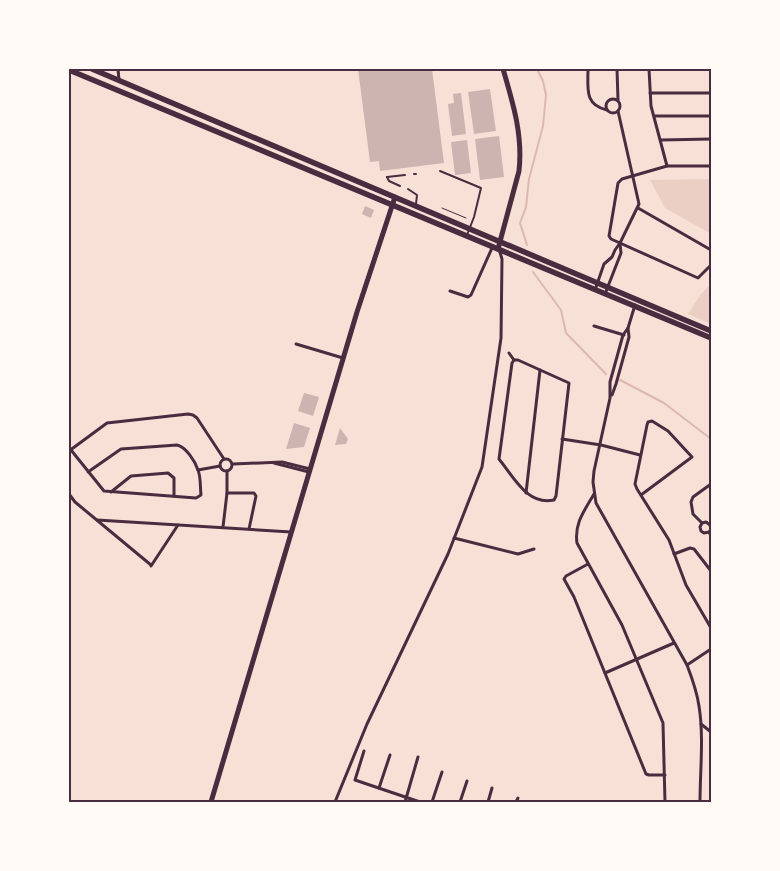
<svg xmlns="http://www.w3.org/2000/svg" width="780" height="871" font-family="'DejaVu Sans',sans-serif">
  <rect width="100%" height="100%" fill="#f7e1d7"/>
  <g fill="#ebcfc5">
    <polygon points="711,179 711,234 665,208 650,180"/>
    <polygon points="711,284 711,324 688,314 701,294"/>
  </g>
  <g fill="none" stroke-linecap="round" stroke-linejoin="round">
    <g stroke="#dcb8b0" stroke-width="2">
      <polyline points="527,245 520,223 526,207 529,179 543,126 546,95 543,81 537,69"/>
      <polyline points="533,272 561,310 566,333 606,374"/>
      <polyline points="620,380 664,403 711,439"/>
    </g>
  </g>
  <g fill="#ccb4b1">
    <polygon points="358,69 432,69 444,163 380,171 379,161 370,162"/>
    <polygon points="490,89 496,131 474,134 468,92"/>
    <polygon points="461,93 466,134 452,136 448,104 454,103 453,94"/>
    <polygon points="499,136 504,177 480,180 475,139"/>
    <polygon points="467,140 471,173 455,175 451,142"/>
    <polygon points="365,206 374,210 371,218 362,214"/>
    <polygon points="304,393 319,397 313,416 298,411"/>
    <polygon points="294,423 310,428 304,447 286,449"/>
    <polygon points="340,428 348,439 346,444 335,445"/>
  </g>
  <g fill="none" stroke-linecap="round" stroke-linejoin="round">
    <polyline stroke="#4a2c40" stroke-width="1" points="442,208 466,218"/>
    <g stroke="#4a2c40" stroke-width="2">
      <polyline points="440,171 481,188 474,217 467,235"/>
      <polyline points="414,174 416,174"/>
      <polyline points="387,177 405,175"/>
      <polyline points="387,177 389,181 400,186"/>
      <polyline points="408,189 417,195 416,204"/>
    </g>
    <g stroke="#4a2c40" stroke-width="3">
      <polyline points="118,69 119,80"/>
      <path d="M588,69C588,88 584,105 607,110"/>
      <polyline points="617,69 618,100"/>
      <polyline points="649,69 651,106 667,166"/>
      <polyline points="649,69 711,69"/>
      <polyline points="650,93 711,93"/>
      <circle cx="613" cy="106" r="7"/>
      <polyline points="655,116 711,116"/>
      <polyline points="661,140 711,139"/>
      <polyline points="711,166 667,166 622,179 618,183 609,236 611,239 698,278 711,265"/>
      <polyline points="638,208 711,250"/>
      <polyline points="595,290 604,264 612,257 615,250 620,243 639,204 618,111"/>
      <polyline points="450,291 468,297 471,295 492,248"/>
      <polyline points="605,294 621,253 620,244"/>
      <polyline points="594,326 624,335"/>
      <path d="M628,328L623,335L610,382V398L594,471L593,482L596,503L687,665C692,678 697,692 699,706C704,737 700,771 700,802"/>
      <polyline points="296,344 343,358"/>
      <polyline points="509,353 514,360"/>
      <path d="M514,360H518L569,383L556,496L554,500C527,506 513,476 499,459L512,363Z"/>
      <polyline points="612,395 616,384 626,348 629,337 628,328 635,305"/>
      <polyline points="562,439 601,445 640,455"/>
      <path d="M71,450L104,491L196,498L201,495C200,487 201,477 198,470C195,461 186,447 177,445L121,449L88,472"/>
      <polyline points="69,451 107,423 188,414 193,415 197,418 224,459"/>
      <circle cx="226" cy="465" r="6"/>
      <polyline points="274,463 309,472"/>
      <polyline points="233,464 282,462 310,469"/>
      <polyline points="198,470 220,466"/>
      <polyline points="111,492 131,476 168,473 174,478 174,496"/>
      <polyline points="227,493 254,493 256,496 249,529"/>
      <polyline points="526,493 540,370"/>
      <polyline points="69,494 75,502 151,565"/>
      <path d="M594,494C585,510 574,523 577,543L622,625L663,723L665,802"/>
      <polyline points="641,495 692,457 668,431 652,421 648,422 647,425 635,484 637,489 669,540 686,585 711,628"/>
      <polyline points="97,520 291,532"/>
      <polyline points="702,523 693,514 691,502 693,497 711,484"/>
      <polyline points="223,527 227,493 227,471"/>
      <polyline points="709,532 711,529 710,525 706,522 702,523 700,527 701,531 704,533 709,532 711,536"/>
      <polyline points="454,538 518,554 534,549"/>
      <polyline points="674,554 690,548 694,549 711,571"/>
      <polyline points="588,564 566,576 564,579 574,597 646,774 649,775 665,775"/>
      <polyline points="151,566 178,525"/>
      <polyline points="687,665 711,649"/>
      <polyline points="605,673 674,643"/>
      <polyline points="701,724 711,732"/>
      <polyline points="364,751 355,780 420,802"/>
      <polyline points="379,788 390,755"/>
      <polyline points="335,802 367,724 448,554 482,467 501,338 502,259 499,249"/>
      <polyline points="405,802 418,757"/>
      <polyline points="432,802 442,772"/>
      <polyline points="460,802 467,781"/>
      <polyline points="488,802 492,788"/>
      <polyline points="516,802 518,798"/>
    </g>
    <path stroke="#4a2c40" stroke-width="5" d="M498,249L519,171C523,135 513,103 503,69"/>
    <polyline stroke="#4a2c40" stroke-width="5" points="211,802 357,312 395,197"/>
    <g stroke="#4a2c40" stroke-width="5.5">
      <polyline points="92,69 711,331"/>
      <polyline points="69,70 711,338"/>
    </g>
  </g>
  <rect width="780" height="871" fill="none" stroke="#fffaf5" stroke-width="140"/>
  <rect x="70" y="70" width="640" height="731" fill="none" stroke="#4a2c40" stroke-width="2"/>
</svg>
